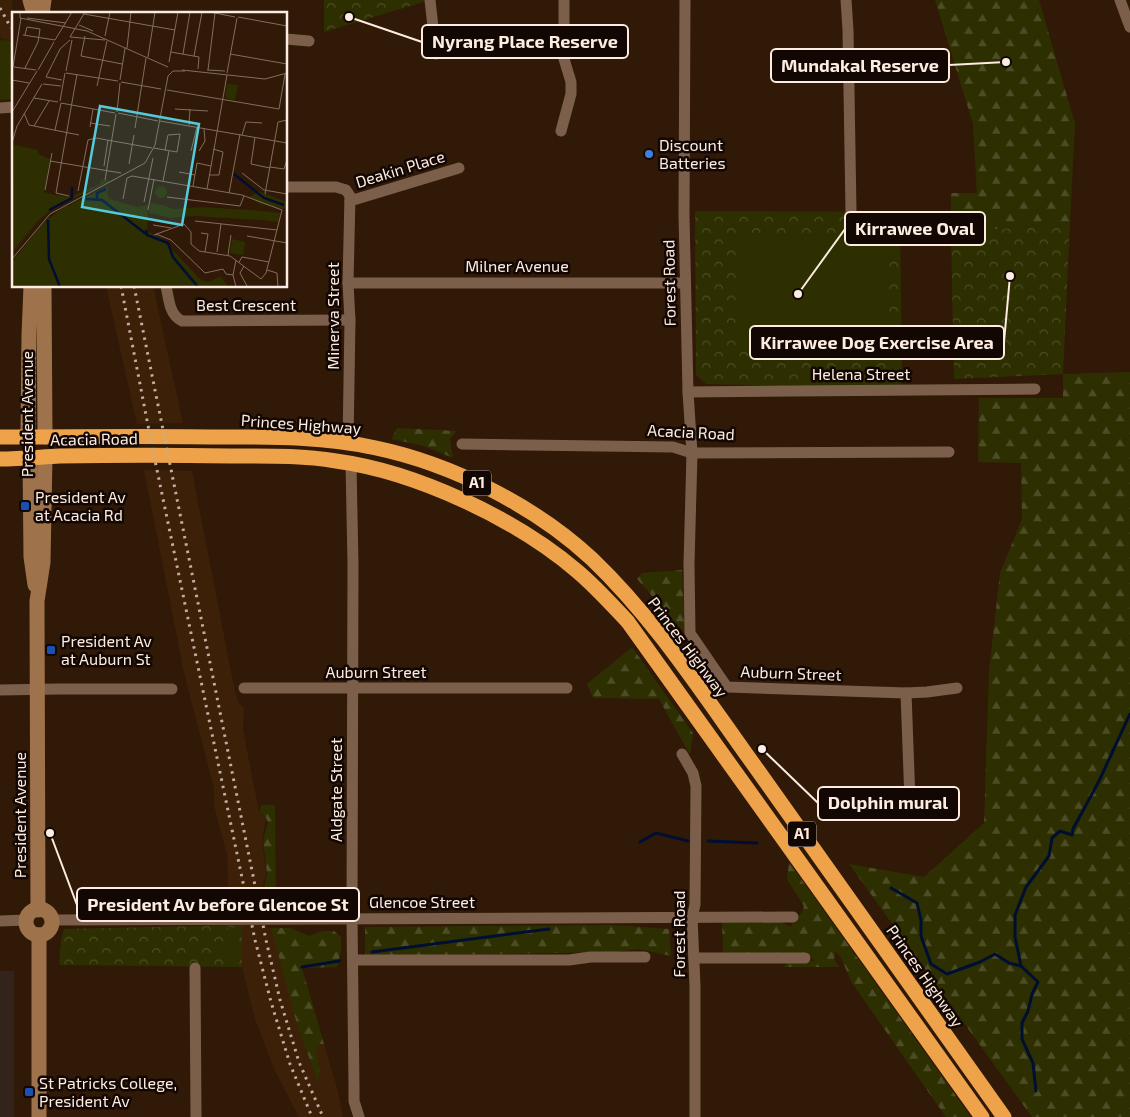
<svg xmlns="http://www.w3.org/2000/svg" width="1130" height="1117" font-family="'Exo 2',sans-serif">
  <defs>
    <pattern id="forest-firs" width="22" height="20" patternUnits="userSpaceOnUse" patternTransform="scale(1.25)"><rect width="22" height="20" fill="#2d2f01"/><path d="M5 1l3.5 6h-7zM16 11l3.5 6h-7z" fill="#4c4d26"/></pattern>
    <pattern id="park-crowns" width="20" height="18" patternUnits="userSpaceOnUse" patternTransform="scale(1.25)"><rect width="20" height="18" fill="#2d2f01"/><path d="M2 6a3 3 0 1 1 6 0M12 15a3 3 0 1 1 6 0" fill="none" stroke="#4c4d26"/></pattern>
  </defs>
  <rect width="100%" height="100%" fill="#311907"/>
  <g fill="#3d2008">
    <polygon points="0,0 12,0 13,41 3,39 0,36"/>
    <polygon points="106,286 153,286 183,423 137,424"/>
    <polygon points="144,470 192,471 232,677 238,702 244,708 243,730 259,811 266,819 262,839 266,873 263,887 268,907 262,908 267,928 290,928 337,1088 343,1117 299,1117 274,1069 255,1019 242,967 242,925 238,906 229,906 227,855 214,805 214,788 184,673"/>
  </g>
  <rect fill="#34231a" x="0" y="971" width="14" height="146"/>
  <g fill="url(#forest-firs)">
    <polygon points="935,0 1039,0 1075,124 1070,222 951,234 951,193 977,193 973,124"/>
    <polygon points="1130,372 1130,1117 1032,1117 849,864 924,877 984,823 989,672 1000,573 1022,519 1021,463 978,462 979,398 1063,398 1063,374"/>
    <polygon points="397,428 457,431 450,439 453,458 424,446 391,439"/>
    <polygon points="682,570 685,633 637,579 642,573"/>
    <polygon points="632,647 693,733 690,755 659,699 593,698 587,684"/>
    <polygon points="261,805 275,805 276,906 268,907 264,889 267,874 263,840 268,823 266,818 260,812"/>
    <path d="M789,862L971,1117H946L852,983L841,958L836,951L834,959L840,967H784L789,961H814L810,955L723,953L722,922L778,921L791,927C793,917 802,918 804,906L787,879Z"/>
    <polygon points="615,925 669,929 671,956 639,949 616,952 365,956 365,927"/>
    <path d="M271,928H290L309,936L323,931H334L341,937V951L337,967L302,968L324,1044H318C313,1058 323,1068 318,1082L297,1024Z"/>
  </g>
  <g fill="url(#park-crowns)">
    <polygon points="324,0 430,0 324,32"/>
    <polygon points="695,211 900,212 902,388 706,384 696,375"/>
    <polygon points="1070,222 1063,374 954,379 951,234"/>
    <polygon points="242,925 242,967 59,965 61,941 64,929"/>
  </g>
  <g fill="#2d2f01">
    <polygon points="0,40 13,41 14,99 0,100"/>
    <path d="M736,238H886V343H828C813,351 799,345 784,343C769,341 751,343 736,343Z"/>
    <polygon points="228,927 239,928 239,960 229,964 224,957"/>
  </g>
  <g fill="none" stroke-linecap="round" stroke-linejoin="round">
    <g stroke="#000f31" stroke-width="3">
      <polyline points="708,841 757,843"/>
      <polyline points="640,842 656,833 688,841"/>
      <polyline points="891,888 917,903 921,920 921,936 931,964 947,974 980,962 995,954 1009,963 1021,966"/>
      <polyline points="372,952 549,929"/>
      <polyline points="302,967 339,961"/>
      <polyline points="1036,1091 1033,1063 1022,1039 1022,1023 1028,1011 1032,994 1038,982 1021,966 1015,937 1015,915 1026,887 1049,856 1052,838 1060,831 1072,835 1073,829 1099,781 1130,714"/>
    </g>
    <g stroke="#7c5f4b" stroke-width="11">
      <polyline points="430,0 436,54"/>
      <polyline points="685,0 684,216 688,392 692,453 689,564 690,633 727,687 906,693 927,692 957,688"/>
      <polyline points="846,0 848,30 851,212"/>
      <polyline points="1120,0 1130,27"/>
      <polyline points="286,39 309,41"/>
      <polyline points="0,108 14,107"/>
      <polyline points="561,131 571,94 571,82 564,59 564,0"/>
      <polyline points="286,187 336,187 346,190 350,196 348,283 350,320 348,443"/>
      <polyline points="350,201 459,168"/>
      <polyline points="348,283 685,283"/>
      <path d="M166,286C169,299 169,315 182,321L350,320"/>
      <polyline points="688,392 1035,389"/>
      <polyline points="462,444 673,447 692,453 949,452"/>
      <polyline points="351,463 353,564 352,918 354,1087 354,1101 359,1117"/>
      <polyline points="244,688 567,688"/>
      <polyline points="0,690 58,689 172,689"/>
      <polyline points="906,693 910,801"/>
      <polyline points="682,754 693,773 696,786 695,905 692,917 695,986 695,1117"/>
      <polyline points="52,920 793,917"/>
      <polyline points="0,921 26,920"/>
      <polyline points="694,958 805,958"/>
      <polyline points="353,960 569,960 591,957 645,957"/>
      <polyline points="195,968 196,1117"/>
    </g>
    <g stroke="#9e734b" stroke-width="15">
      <polyline points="30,0 34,14"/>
      <polyline points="42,14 44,0"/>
      <polyline points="44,286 45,437"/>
      <polyline points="28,437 29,335 31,286"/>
      <polyline points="30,458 31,557 35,585"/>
      <circle cx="39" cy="922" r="13"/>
      <polyline points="38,910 37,601 43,562 45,457"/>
      <polyline points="39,935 39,1117"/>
    </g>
    <g stroke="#eea34b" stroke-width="15">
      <path d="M0,437C71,437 141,436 212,437C267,437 322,436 376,448C452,464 535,506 592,559C657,621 706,699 759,772C841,887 922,1002 1004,1117"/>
      <path d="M0,459C20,459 40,457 60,456C117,455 174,455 230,456C266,456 301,455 336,461C417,472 516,519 577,571C596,587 612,605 628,622L982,1117"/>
    </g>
    <g stroke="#c1aea1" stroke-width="3" stroke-dasharray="2.5 5" stroke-linecap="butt">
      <polyline points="0,8 11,28"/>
      <polyline points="121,286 152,446 255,940 271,1002 290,1064 312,1117"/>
      <polyline points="134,286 266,940 280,1000 299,1062 323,1117"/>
    </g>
  </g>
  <circle fill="#3f7fe0" stroke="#120702" stroke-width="2" cx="649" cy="154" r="5"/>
  <g fill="#1a4fb4" stroke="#120702" stroke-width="2">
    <rect x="20" y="501" width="10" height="10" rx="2.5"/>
    <rect x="46" y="645" width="10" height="10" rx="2.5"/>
    <rect x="24" y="1087" width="10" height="10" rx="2.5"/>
  </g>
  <g text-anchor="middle" stroke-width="5" stroke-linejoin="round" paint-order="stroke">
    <g fill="#120702" stroke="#b6a79e" stroke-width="1">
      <rect x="463" y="470.5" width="28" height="25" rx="4"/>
      <rect x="788" y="821.5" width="28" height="25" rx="4"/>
    </g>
    <g font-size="15" font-weight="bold" fill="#fdece1">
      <text x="477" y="488">A1</text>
      <text x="802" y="839">A1</text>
    </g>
    <g font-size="16" fill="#fdece1" stroke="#120702" text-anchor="start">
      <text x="659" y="151">Discount<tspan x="659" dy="18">Batteries</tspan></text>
      <text x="35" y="503">President Av<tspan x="35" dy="18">at Acacia Rd</tspan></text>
      <text x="61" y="647">President Av<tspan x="61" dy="18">at Auburn St</tspan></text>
      <text x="39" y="1089">St Patricks College,<tspan x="39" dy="18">President Av</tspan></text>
    </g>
    <g font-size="16" fill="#fdece1" stroke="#120702">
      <text transform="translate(400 169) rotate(-17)" y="6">Deakin Place</text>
      <text x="517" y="272">Milner Avenue</text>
      <text transform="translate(669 283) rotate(-91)" y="6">Forest Road</text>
      <text x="246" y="311">Best Crescent</text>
      <text transform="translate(333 316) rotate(-90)" y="6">Minerva Street</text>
      <text x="861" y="380">Helena Street</text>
      <text transform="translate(27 414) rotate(-90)" y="6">President Avenue</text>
      <text transform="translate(301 424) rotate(4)" y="6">Princes Highway</text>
      <text transform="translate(691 432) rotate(3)" y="6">Acacia Road</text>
      <text transform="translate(94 439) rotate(-1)" y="6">Acacia Road</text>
      <text transform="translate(688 647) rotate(53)" y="6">Princes Highway</text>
      <text x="376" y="678">Auburn Street</text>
      <text transform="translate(791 673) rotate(2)" y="6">Auburn Street</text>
      <text transform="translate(336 790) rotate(-90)" y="6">Aldgate Street</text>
      <text transform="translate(20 815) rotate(-90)" y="6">President Avenue</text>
      <text x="422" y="908">Glencoe Street</text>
      <text transform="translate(679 934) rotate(-90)" y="6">Forest Road</text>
      <text transform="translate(925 976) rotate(55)" y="6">Princes Highway</text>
    </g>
  </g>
  <g transform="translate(12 12)">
    <rect width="275" height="275" fill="#311907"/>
    <path d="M250,199L268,201L266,210L249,208Z" fill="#2d2f01"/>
    <path d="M89,167L98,169L40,197L25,210L0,243L21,213L39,195L43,183L58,185L88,172ZM97,174L95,181L98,187L125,195L136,193L135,219L151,228L189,268L197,270L208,264L217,275H0V250L30,212L49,197ZM237,176L275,190V193L271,197L248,192L237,185L245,181ZM151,193L161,197L190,195L250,199L249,208L182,204L159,206L151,204Z" fill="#2d2f01"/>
    <path d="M215,72L226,73L223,88L213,86ZM2,133L26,138V142L38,147L32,180L46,184L44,192L21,213L0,241ZM139,191L151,193V204L137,201Z" fill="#2d2f01"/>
    <path d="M17,143L28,146L14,170V185L5,189L0,184L1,173L11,168L8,155ZM10,169L15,174L14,182L6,188L1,184L2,173ZM143 180a6 6 0 1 1 12 0a6 6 0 1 1-12 0ZM10 201a6 6 0 1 1 12 0a6 6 0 1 1-12 0ZM0,209L7,212L10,218L8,228L0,233ZM220,227L233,230L231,243L218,241Z" fill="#2d2f01" fill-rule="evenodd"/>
    <path fill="none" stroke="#000f31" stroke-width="2.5" d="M222,162L252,186L272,193M74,187L90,188L134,222M85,187V181L94,177M37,198L60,186V175M36,208L37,247L48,275M134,218L135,223L156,231L161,245L186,275"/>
    <path fill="none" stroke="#836d5e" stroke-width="1" d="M8,0V6L75,19L156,55M198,0L223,5M72,2L163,18M226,5L275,14M15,6L54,11M67,13L81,19M11,23L43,28M73,24L69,44L110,52M93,24L98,0M58,25L93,28M58,25L73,0M43,28L60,0M115,36L119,0M159,40L187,45L186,57M171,42L178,0M218,42L275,52M182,44L190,0M136,45L143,0M157,50L166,0M1,55L9,6M2,55L24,58M13,56L26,30L28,17L15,15L13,23M26,58L42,30M170,58L253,67L275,61M195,58L213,59M196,58L203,1M54,59L60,28M54,61L106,69M215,61L225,6M34,65L48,37L58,28M34,65L50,68M0,68L17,71M108,68L113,36M109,70L149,77M31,72L49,74M85,74L95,29M155,78L267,97L273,62M22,86L46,90M48,89L53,61M49,91L103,101M163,97L196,99M0,100L25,59M105,100L108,71M12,101L17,113L67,123M106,101L146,109M148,109L275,131M78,111L98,114M177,113L178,97M22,114L37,89M78,115L81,97M123,116L134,46M43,118L49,91M230,123L234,110L250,111M243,125L239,152L258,156M0,131L5,114L30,72M142,136L153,138L165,140L168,122L156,123L153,138M179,139L185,115M187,139L193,129L192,117M38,149L109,161M117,152L122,123M92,154L96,128M258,155L272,157L275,148M167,160L183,163M230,161L252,178L275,182M197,163H207L211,140L201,137M93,168L104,102M151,169L157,139M181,174L185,151L199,154M195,177L215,63M33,178L40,141M66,179L76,128L84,126L140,136M217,181L228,122M253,182L266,110L275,108M57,184L44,181L65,62M155,185L228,194L232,184M111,187L115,166L120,164L230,183L270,198L254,261L249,267L218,244L187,239L179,232V220L172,212L142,223M132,190L141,146M136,198L142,167M183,209L265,218M141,213L159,216M189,221L196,222L193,240M144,222L159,228L193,261L211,257L214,262L221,263M235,224L275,231M205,240L209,212M216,243L219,223M0,247L38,202L133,151L143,133L156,64L161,59H173M224,248L221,263L224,275M227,250L230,245L257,250M232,254L228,261L235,274M255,258L265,261L266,275"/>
    <path fill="#53cbdb" fill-opacity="0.15" stroke="#53cbdb" stroke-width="2.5" d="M88,94L187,112L170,213L70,195Z"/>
    <rect width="275" height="275" fill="none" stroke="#fdece1" stroke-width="2.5"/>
  </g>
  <path fill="none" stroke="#fdece1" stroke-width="2" d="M349 17L422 42M1006 62L949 65M798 294L845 229M1010 276L1004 342M762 749L818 803M50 833L77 905"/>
  <g fill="#fdece1" stroke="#120702" stroke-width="2">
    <circle cx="349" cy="17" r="5"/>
    <circle cx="1006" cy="62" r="5"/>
    <circle cx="798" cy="294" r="5"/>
    <circle cx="1010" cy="276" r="5"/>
    <circle cx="762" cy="749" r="5"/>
    <circle cx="50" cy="833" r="5"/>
  </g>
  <g fill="#120702" stroke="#fdece1" stroke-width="2">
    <rect x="422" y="25" width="206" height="33" rx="5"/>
    <rect x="771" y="49" width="178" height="33" rx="5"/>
    <rect x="845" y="212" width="140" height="33" rx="5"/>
    <rect x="750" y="326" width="254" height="33" rx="5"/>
    <rect x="818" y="787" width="141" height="33" rx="5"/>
    <rect x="77" y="888" width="282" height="33" rx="5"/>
  </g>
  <g font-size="18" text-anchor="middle" font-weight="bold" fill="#fdece1">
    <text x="525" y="48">Nyrang Place Reserve</text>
    <text x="860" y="72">Mundakal Reserve</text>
    <text x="915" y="235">Kirrawee Oval</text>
    <text x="877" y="349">Kirrawee Dog Exercise Area</text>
    <text x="888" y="809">Dolphin mural</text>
    <text x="218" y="911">President Av before Glencoe St</text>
  </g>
</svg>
